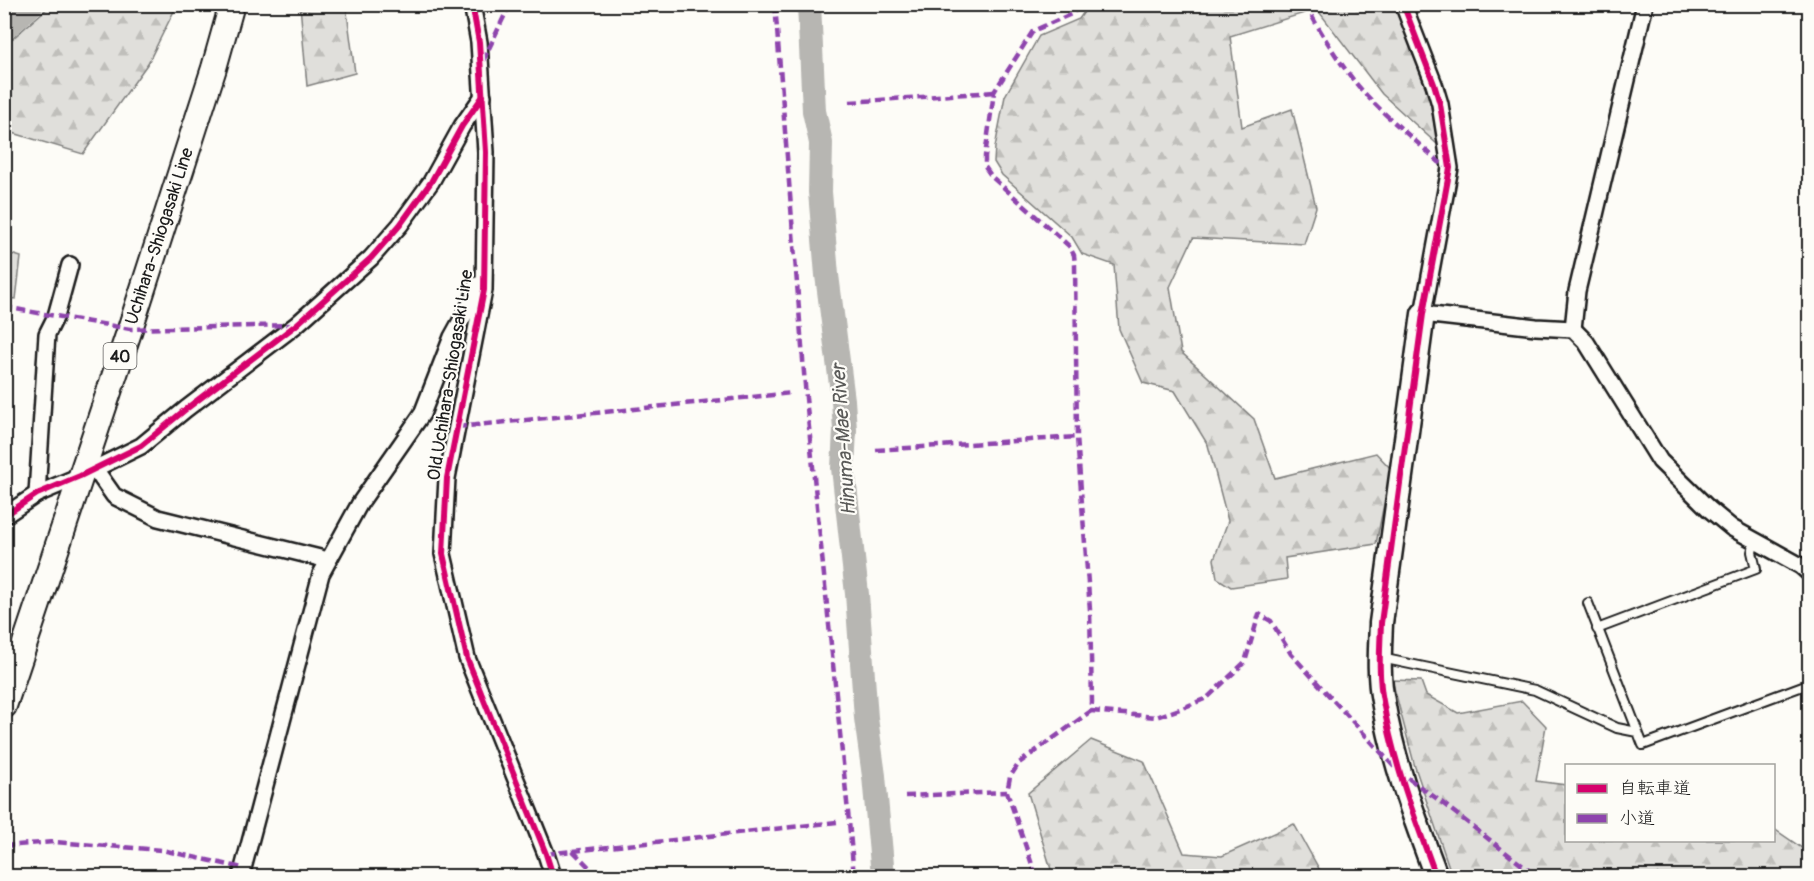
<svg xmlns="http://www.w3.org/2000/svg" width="1814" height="881" font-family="Pangolin,'Klee One',sans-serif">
  <defs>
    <pattern id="forest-firs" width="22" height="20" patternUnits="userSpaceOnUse" patternTransform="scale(1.5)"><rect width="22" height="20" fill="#e0dfdb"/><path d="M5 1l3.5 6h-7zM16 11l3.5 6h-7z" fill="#c0bfbb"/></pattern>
  </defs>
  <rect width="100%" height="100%" fill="#fdfcf7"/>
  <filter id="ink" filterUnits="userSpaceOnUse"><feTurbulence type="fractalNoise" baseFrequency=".0167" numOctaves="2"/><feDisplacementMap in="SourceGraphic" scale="12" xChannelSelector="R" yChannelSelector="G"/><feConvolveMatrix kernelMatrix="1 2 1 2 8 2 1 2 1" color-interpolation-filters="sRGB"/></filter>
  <g filter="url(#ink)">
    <g fill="url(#forest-firs)" stroke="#7e7e7c" stroke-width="1.5">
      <polygon points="52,4 177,5 148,63 83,154 13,133 5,169 5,42 12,39"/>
      <polygon points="300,5 346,5 355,73 307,86"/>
      <polygon points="1089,5 1398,5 1429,95 1438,145 1382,94 1317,9 1230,36 1242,127 1292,109 1316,207 1304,244 1193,238 1170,287 1181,352 1254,419 1275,478 1376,453 1391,469 1376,544 1285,558 1287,579 1231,587 1217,578 1214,559 1228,521 1208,445 1175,391 1143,383 1119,329 1114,265 1082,254 1072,237 1002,175 994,162 995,147 1005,96 1039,36 1079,19"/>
      <polygon points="5,252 21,257 16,299 5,298"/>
      <polygon points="1392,680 1421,681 1426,695 1458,713 1522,701 1546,726 1536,781 1566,785 1566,840 1774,840 1774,829 1809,853 1809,876 1452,876 1415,767"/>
      <polygon points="1091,740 1144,761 1184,853 1222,856 1294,824 1323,876 1053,876 1028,793"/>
    </g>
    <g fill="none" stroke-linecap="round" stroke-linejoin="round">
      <g stroke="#b7b6b2" stroke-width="24">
        <polyline points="809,4 814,111 821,143 820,192 827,275 843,400 845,430 843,468 857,594 866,718 874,776 883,876"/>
        <polyline points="4,29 32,4"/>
      </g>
      <g stroke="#1c1c1c" stroke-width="12">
        <g id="lane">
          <polyline points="1588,603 1643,745 1808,684"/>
          <polyline points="1597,629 1756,569 1752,552 1755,541"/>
          <polyline points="1381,658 1535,690 1617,728 1637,732"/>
        </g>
      </g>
      <g stroke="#1c1c1c" stroke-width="20">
        <g id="street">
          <polyline points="472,4 479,42 486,152 484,290 447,478 443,554 467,658 546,854 553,876"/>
          <polyline points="1403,4 1434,84 1440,104 1450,168 1423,314 1536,327 1573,329 1586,342 1660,461 1709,509 1732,528 1801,566 1810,574"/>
          <polyline points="1573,329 1577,291 1645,4"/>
          <polyline points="95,469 114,496 158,518 328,560"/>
          <polyline points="37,494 47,334 56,316 70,265"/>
          <polyline points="4,516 37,494 80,476 141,446 186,409 296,325 371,258 400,225 431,182 462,126 483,96"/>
          <polyline points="241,876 321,574 360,503 422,414 452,337 473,299 477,285"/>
        </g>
      </g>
      <g stroke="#1c1c1c" stroke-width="27">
        <path id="secondary" d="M1423,314L1381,623C1380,649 1378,676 1383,701C1393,762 1415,819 1436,876"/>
      </g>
      <g stroke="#1c1c1c" stroke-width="28">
        <polyline id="primary" points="4,706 130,329 214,68 232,4"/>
      </g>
      <use href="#lane" stroke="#fdfcf7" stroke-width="8"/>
      <use href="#street" stroke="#fdfcf7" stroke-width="15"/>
      <use href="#secondary" stroke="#fdfcf7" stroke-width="22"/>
      <use href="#primary" stroke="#fdfcf7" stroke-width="24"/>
      <g stroke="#8e44ad" stroke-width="4.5" stroke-dasharray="9 4.5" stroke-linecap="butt">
        <polyline points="775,4 806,398 849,822 854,876"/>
        <path d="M1305,4C1320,31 1336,58 1355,82C1379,112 1411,136 1439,162L1450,168"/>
        <polyline points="483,61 510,4"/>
        <polyline points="850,102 994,92"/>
        <polyline points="4,307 130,329 293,325"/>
        <polyline points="457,427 792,393"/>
        <polyline points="876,450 1077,437"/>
        <polyline points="1091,711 1156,717 1180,709 1207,698 1245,662 1259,614 1271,621 1291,654 1398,771 1436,798 1536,876"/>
        <polyline points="905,796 1007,792"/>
        <polyline points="4,846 54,842 162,850 243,868"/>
        <polyline points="573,851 837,822"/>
        <polyline points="546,854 573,851 598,876"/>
        <polyline points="1036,876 1007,792 1010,777 1019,763 1091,711 1092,702 1090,610 1077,437 1075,265 1074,255 1069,246 992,177 985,167 985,156 994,92 1033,31 1071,14 1078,8 1079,4"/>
      </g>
      <g stroke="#fdfcf7" stroke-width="10">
        <g id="cycleway">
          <polyline points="472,4 479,42 486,152 484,290 447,478 443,554 467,658 546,854 553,876"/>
          <path d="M1403,4L1434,84L1440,104L1450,168L1423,314L1381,623C1380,649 1378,676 1383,701C1393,762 1415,819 1436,876"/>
          <polyline points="4,516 37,494 80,476 141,446 186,409 296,325 371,258 400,225 431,182 462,126 483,96"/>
        </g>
      </g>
      <use href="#cycleway" stroke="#d6006c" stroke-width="6"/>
    </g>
  </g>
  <g text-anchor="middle" stroke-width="4.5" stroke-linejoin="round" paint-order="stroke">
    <rect fill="#fdfcf7" stroke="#605f5e" stroke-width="1.5" x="103.5" y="343" width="33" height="26" rx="4.5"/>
    <g font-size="16" font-weight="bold" fill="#1c1c1c">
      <text x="120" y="362">40</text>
    </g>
    <g font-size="18" fill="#1c1c1c" stroke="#fdfcf7">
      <text transform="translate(159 236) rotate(-72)" y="6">Uchihara-Shiogasaki Line</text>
      <text transform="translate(450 375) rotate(-81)" y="6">Old Uchihara-Shiogasaki Line</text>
    </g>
    <g font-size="20" font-style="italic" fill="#5a5a58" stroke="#fdfcf7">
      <text transform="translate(843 440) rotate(-94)" y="7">Hinuma-Mae River</text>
    </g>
  </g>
  <rect width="1814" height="881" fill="none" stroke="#fdfcf7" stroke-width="24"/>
  <rect x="12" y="12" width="1790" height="857" fill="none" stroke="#1c1c1c" stroke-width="2" filter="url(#ink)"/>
  <rect x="1565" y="764" width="210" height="78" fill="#fdfcf7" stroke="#a3a29f" stroke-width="1.5"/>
  <rect x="1577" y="784" width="30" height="9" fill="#d6006c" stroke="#a3a29f" stroke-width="1.5"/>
  <text x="1619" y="794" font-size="18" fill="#1c1c1c">自転車道</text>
  <rect x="1577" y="814" width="30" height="9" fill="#8e44ad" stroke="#a3a29f" stroke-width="1.5"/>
  <text x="1619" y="824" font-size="18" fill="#1c1c1c">小道</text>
</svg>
